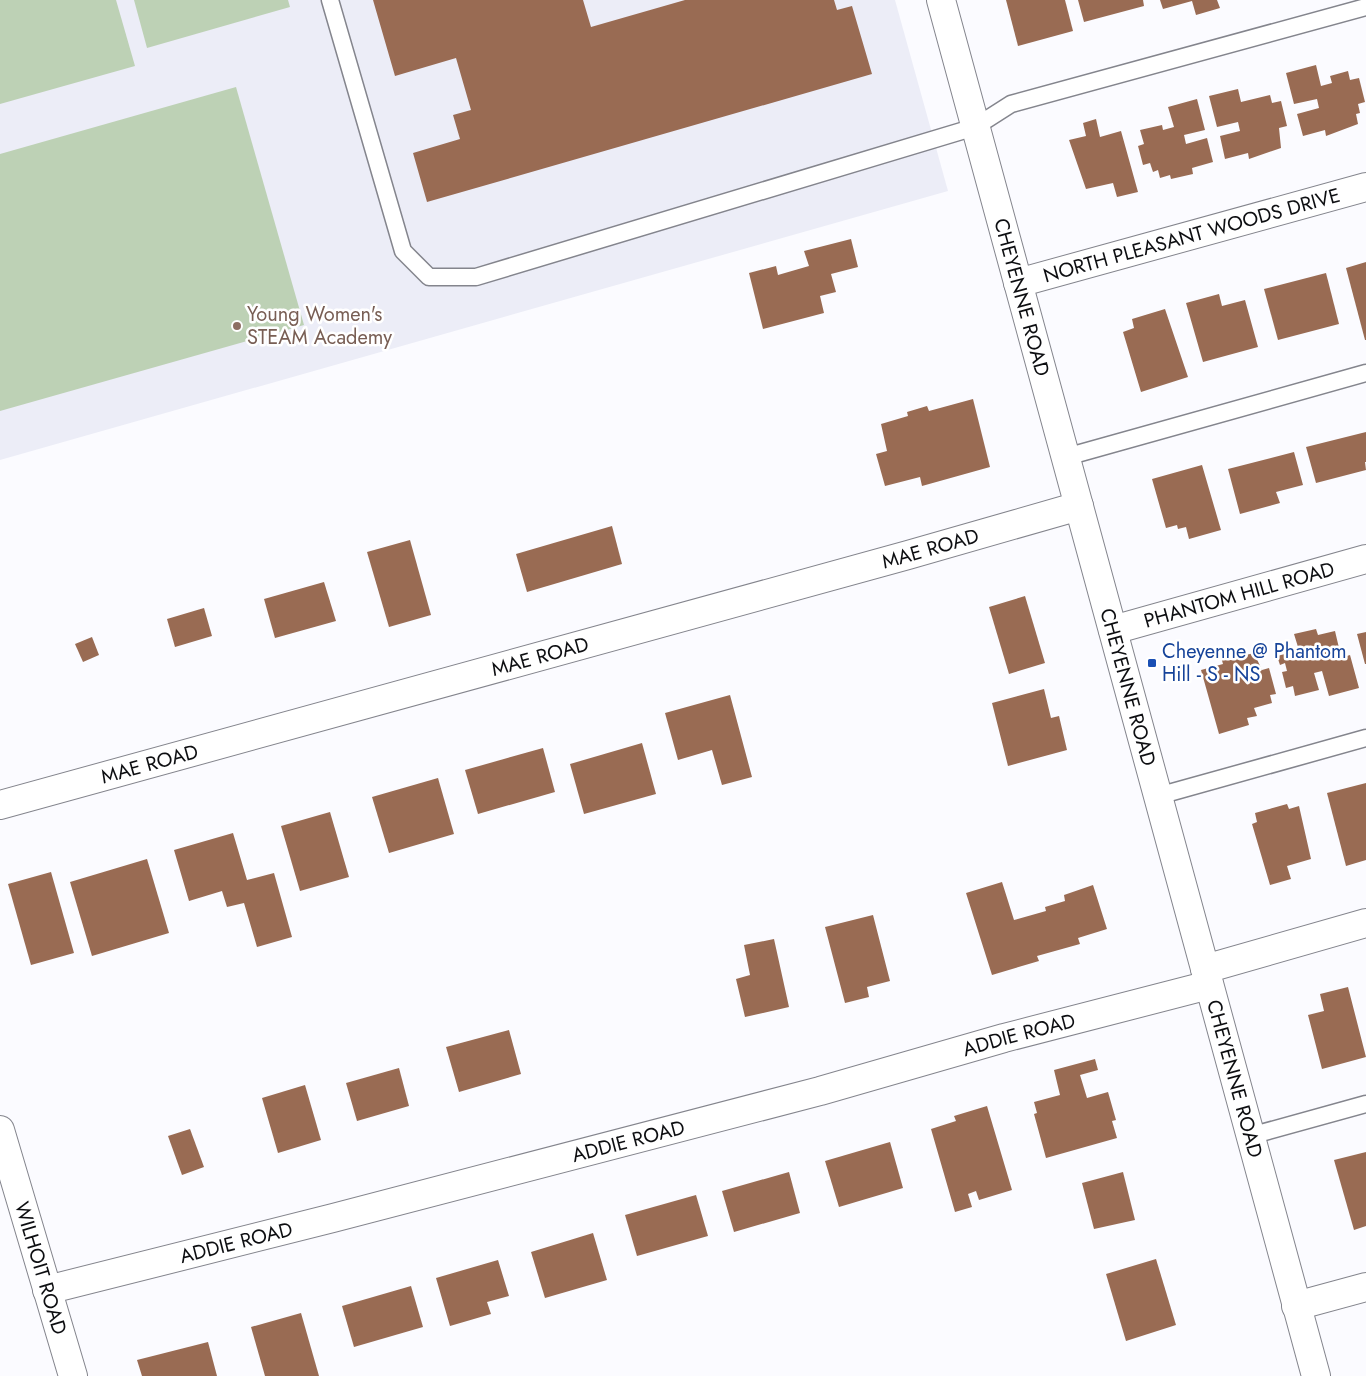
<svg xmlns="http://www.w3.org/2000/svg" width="1366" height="1376" font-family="Jost,sans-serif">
  <rect width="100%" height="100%" fill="#fbfbff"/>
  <polygon fill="#ecedf7" points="0,0 895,0 948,191 0,460"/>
  <g fill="#bdd1b5">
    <polygon points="0,0 116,0 135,66 0,104"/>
    <polygon points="134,0 288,0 290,7 147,48"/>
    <polygon points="236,87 304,325 0,411 0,154"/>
  </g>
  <g fill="#996b53">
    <polygon points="373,0 583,0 591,27 685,0 834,0 837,10 852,6 872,74 427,202 413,153 460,139 453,115 471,110 456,58 395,76"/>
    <polygon points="1006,0 1065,0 1073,31 1018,46"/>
    <polygon points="1078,0 1143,0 1144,6 1084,22"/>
    <polygon points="1160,0 1217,0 1220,8 1196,15 1192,1 1163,9"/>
    <polygon points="1316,65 1321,86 1332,83 1330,76 1348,71 1350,80 1359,78 1365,102 1358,104 1360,113 1356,114 1358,124 1326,136 1325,130 1303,136 1297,114 1319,108 1317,99 1294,104 1286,73"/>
    <polygon points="1238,89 1241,102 1270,95 1272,103 1281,101 1287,126 1279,128 1281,148 1249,159 1248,153 1225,159 1220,136 1240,131 1238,122 1217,127 1209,96"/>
    <polygon points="1197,99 1205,130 1184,135 1186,144 1207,138 1213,162 1192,168 1193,174 1171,179 1170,175 1160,178 1158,170 1153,172 1150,163 1143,165 1138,146 1144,144 1140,130 1162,125 1163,130 1174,127 1168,107"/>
    <polygon points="1096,119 1100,137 1121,131 1138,192 1117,197 1113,183 1086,189 1069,140 1086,136 1083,123"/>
    <polygon points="851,239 858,267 831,274 836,292 820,296 824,313 763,329 749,273 776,266 778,275 809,266 804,251"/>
    <polygon points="1366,262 1366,340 1365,340 1346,268"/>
    <polygon points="1326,273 1339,324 1278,340 1264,289"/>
    <polygon points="1219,294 1222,306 1245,300 1258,347 1203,362 1186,303"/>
    <polygon points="1165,309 1188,377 1141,392 1123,332 1134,328 1132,319"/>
    <polygon points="973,399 990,467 922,486 920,477 885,486 876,454 887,451 881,424 908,416 907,412 927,406 929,411"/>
    <polygon points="1366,432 1366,462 1365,462 1366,470 1316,483 1306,447"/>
    <polygon points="1294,452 1303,485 1276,492 1280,503 1240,514 1228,469"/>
    <polygon points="1202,465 1221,530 1189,539 1186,527 1178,529 1177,525 1166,528 1152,479"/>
    <polygon points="612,526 622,564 527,592 516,554"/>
    <polygon points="410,540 431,615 389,627 367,552"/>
    <polygon points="324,582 336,621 275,638 264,599"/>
    <polygon points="1025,596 1045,663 1009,674 989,607"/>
    <polygon points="204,608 212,636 175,647 167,619"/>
    <polygon points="1316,629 1318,635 1335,631 1339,648 1332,650 1334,660 1350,655 1359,688 1329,696 1322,671 1314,673 1319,690 1295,696 1293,686 1286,688 1282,672 1287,671 1285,663 1280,665 1277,656 1293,652 1292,649 1298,647 1294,634"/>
    <polygon points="1366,632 1366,664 1365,664 1357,634"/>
    <polygon points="92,637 99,655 83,662 75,644"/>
    <polygon points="1241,652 1242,656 1254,653 1262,670 1269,668 1276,694 1270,695 1272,703 1254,708 1257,716 1247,718 1249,725 1219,734 1201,670 1223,664 1221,657"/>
    <polygon points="1044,689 1051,718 1059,716 1067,750 1008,766 992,703"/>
    <polygon points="730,695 752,777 722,785 712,750 678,760 665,713"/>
    <polygon points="642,743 656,794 584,814 570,764"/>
    <polygon points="543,748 555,792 478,814 465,770"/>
    <polygon points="438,778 454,834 389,853 372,797"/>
    <polygon points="1366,783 1366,860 1346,866 1327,793"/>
    <polygon points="1287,804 1289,809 1299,806 1311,859 1287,866 1291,879 1270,885 1252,824 1257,822 1255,813"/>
    <polygon points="330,812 349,877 300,891 281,826"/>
    <polygon points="233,833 247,880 274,873 292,937 257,947 244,903 227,907 222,891 189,901 174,850"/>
    <polygon points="147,859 169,933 92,956 70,882"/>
    <polygon points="51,872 74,953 31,965 8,884"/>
    <polygon points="1002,882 1014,920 1046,911 1045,907 1065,901 1064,895 1093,885 1107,929 1078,938 1080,944 1037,956 1039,961 992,975 966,893"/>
    <polygon points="873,915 890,981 867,987 869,997 845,1003 825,927"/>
    <polygon points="774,939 789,1007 745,1017 736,979 750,975 744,945"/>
    <polygon points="1348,987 1366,1057 1322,1069 1308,1015 1324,1011 1320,994"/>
    <polygon points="509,1030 521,1074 459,1092 446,1047"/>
    <polygon points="1095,1059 1098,1070 1080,1075 1087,1098 1108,1092 1116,1120 1112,1121 1117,1138 1046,1158 1034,1114 1037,1113 1034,1102 1060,1095 1054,1070"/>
    <polygon points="399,1068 409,1106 357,1121 346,1083"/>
    <polygon points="305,1085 321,1140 278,1153 262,1098"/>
    <polygon points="987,1106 1012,1190 979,1200 976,1191 968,1194 972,1207 955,1212 931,1129 956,1121 954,1116"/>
    <polygon points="190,1129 204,1167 182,1175 168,1136"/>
    <polygon points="890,1142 903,1188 839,1207 825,1161"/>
    <polygon points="1366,1152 1366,1226 1354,1230 1334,1160"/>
    <polygon points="789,1172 800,1213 734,1232 722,1191"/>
    <polygon points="1123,1172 1135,1220 1094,1229 1082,1183"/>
    <polygon points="696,1195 708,1236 637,1256 625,1215"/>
    <polygon points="593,1233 607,1280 545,1298 531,1252"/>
    <polygon points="1156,1259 1176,1325 1126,1341 1106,1274"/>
    <polygon points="498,1260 509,1296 487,1302 491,1314 450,1326 436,1278"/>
    <polygon points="411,1286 423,1327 354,1347 342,1306"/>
    <polygon points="301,1313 319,1376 265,1376 251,1327"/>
    <polygon points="208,1342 217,1376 142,1376 137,1360"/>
  </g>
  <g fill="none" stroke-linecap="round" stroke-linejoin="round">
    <g stroke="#84858d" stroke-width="19">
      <g id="lane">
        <polyline points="330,0 403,251 429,277 476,277 975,127 1011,104 1366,7"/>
        <polyline points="1066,457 1366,373"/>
        <polyline points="1158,796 1366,738"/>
        <polyline points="1250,1136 1366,1104"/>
      </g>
    </g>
    <g stroke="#84858d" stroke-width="30">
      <g id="street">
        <path id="s1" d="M1018,283L1366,187"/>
        <path id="s2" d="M1113,630L1366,559"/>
        <path id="s3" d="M0,805L908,555L1079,506"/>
        <polyline points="1205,969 1366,923"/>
        <path id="s4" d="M0,1130L73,1376"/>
        <path id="s5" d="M47,1290L333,1218L820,1091L1004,1038L1209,985"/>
        <polyline points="1296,1306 1366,1287"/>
      </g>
    </g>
    <g stroke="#84858d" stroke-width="30">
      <g id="secondary">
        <path id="s6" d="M941,0L1316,1376"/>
      </g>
    </g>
    <use href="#lane" stroke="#fff" stroke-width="16"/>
    <use href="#street" stroke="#fff" stroke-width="28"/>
    <use href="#secondary" stroke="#fff" stroke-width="28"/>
  </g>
  <circle fill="#8d6e63" stroke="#fff" stroke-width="2" cx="237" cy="326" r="5"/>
  <rect fill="#1a4fb4" stroke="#fff" stroke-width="2" x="1147" y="658" width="10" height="10" rx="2.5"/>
  <g text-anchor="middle" stroke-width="5" stroke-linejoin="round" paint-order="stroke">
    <g font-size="20" fill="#0d0e11" stroke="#fff">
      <text dy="7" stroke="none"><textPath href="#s1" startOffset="180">NORTH PLEASANT WOODS DRIVE</textPath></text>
      <text dy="7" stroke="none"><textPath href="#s6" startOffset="308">CHEYENNE ROAD</textPath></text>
      <text dy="7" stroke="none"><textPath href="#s3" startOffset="965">MAE ROAD</textPath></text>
      <text dy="7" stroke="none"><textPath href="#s2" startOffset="131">PHANTOM HILL ROAD</textPath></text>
      <text dy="7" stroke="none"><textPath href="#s3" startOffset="560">MAE ROAD</textPath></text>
      <text dy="7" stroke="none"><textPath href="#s6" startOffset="712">CHEYENNE ROAD</textPath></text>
      <text dy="7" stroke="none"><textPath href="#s3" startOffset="155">MAE ROAD</textPath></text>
      <text dy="7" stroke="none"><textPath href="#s5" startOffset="1005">ADDIE ROAD</textPath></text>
      <text dy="7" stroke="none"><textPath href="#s6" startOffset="1118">CHEYENNE ROAD</textPath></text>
      <text dy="7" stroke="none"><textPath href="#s5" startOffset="600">ADDIE ROAD</textPath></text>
      <text dy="7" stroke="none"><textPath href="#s5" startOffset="195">ADDIE ROAD</textPath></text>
      <text dy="7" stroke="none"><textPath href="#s4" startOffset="144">WILHOIT ROAD</textPath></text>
    </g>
    <g font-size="20" fill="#785e54" stroke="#fff" text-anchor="start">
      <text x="247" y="321">Young Women's<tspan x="247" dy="23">STEAM Academy</tspan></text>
    </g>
    <g font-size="20" fill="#164399" stroke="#fff" text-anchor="start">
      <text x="1162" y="658">Cheyenne @ Phantom<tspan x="1162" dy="23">Hill - S - NS</tspan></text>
    </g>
  </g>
</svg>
